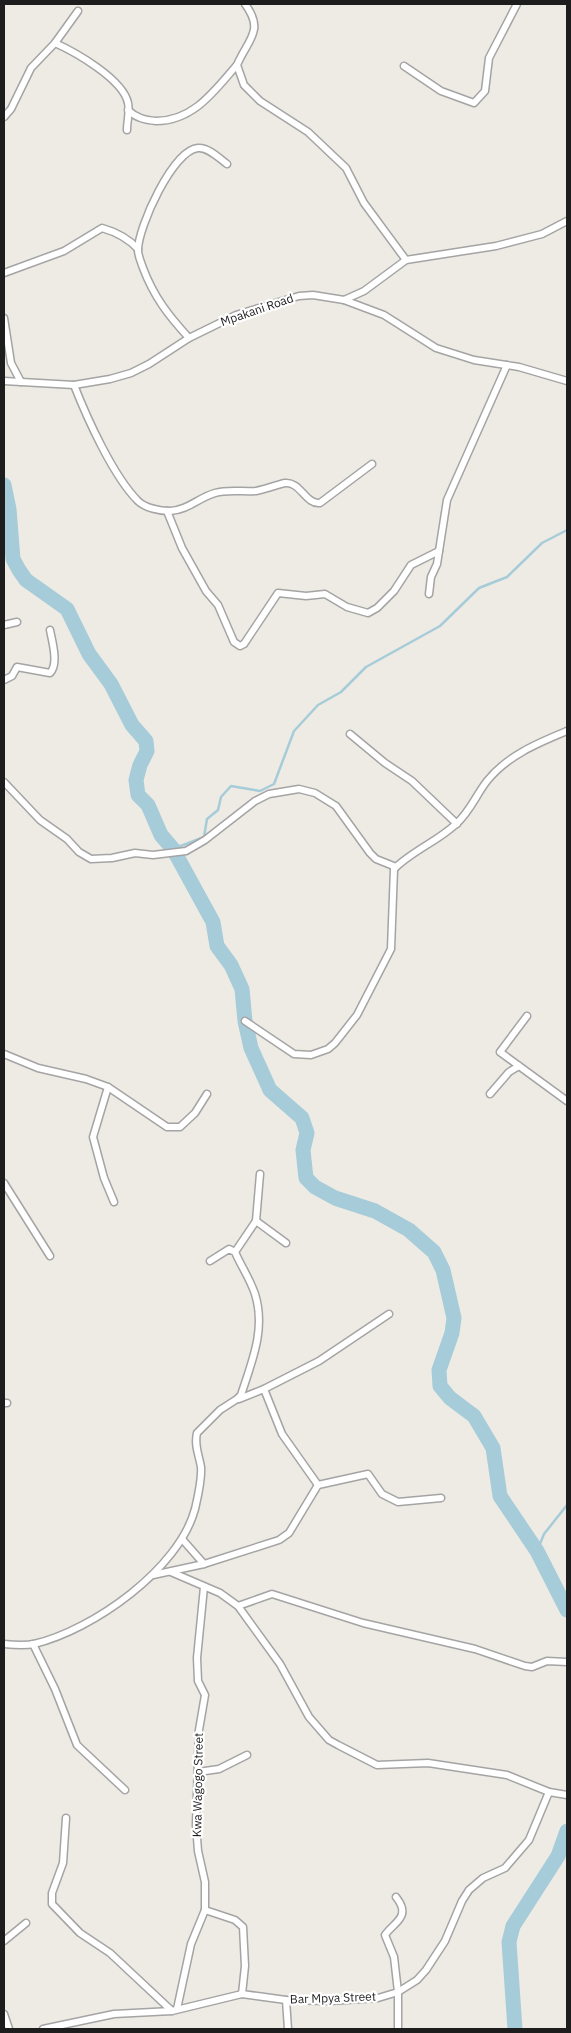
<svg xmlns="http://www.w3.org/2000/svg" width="571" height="2033" font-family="'IBM Plex Sans',sans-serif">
  <rect width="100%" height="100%" fill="#eeebe4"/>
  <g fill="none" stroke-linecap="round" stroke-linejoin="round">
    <g stroke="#a6ccd9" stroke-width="2.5">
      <polyline points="173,849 204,837 207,819 218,810 221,797 231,786 260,791 274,784 294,731 318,705 341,692 366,667 440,626 479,588 507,577 542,543 567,530"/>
      <polyline points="537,1551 544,1534 567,1505"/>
    </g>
    <g stroke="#a6ccd9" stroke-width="15">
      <polyline points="4,485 9,509 13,559 19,570 26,580 67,609 89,654 111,684 132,725 146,741 147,751 140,765 136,780 138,795 148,805 161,835 173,849 213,922 217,946 231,965 242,989 245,1021 251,1048 270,1090 302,1118 307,1133 303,1150 306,1178 315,1187 335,1198 375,1211 409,1230 434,1252 443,1270 454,1318 452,1333 439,1370 440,1386 450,1398 474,1416 493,1448 500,1496 537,1551 567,1610"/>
      <polyline points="515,2029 509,1942 513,1926 558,1856 567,1831"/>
    </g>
    <g stroke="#a4a4a4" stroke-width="9">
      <g id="minor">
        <path d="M245,4C265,31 248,39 237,65L244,85L260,101L308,132L346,168L364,203L406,260"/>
        <path d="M55,43C75,52 123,79 128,103C130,111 127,121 127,130"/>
        <polyline points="404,66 441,91 474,103 485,91 489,58 517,4"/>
        <path d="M128,110C136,118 145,120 156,121C194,121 215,90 237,65"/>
        <polyline points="4,117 11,109 31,68 55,43 78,11"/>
        <path d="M4,273L64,251L102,228C116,232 128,238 138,249"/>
        <polyline points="344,300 384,315 436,348 474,360 519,367 567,381"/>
        <polyline points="4,318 11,363 21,382"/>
        <path d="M189,338C168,315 154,297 143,268C141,262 138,256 138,250C138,227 173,150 198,148C208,147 219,158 227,164"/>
        <polyline points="4,381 74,385 110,379 131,373 149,364 189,338 236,315 299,296 313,295 344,300 364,291 406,260 496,246 542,234 567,221"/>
        <path d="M74,385C87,418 113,476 138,501C145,508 160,511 170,511C188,510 198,498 215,493C228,489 242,492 256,491C266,489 276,485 285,483C300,481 306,505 320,503L372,464"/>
        <polyline points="167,511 182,548 206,591 218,605 234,642 240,646 244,644 278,593 306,596 325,594 347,607 368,613 377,608 394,591 411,565 439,551"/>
        <polyline points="429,594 431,577 437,564 447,500 507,365"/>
        <polyline points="4,625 17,622"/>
        <path d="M4,680L12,676L17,667L50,673C59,664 52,641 50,630"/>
        <polyline points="350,734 385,763 412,781 457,824"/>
        <polyline points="4,782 40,820 67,839 79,852 91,859 112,858 135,853 153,855 186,851 205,840 255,801 269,794 299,789 315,793 336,806 370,853 376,859 396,867"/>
        <polyline points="527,1016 500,1052 567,1101"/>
        <path d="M245,1021L294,1054L311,1055L328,1049L335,1043L357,1015L391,949L394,869C412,851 438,841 456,824C470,812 476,795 487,781C508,755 538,743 567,731"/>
        <polyline points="4,1054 38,1068 86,1079 108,1087 167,1127 180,1127 195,1113 207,1094"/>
        <polyline points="108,1087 93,1137 104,1178 114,1202"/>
        <polyline points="490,1094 509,1072 519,1066"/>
        <polyline points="4,1183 50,1256"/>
        <polyline points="256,1221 286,1243"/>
        <polyline points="235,1252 256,1221 260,1174"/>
        <polyline points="264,1389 282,1434 318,1485"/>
        <polyline points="239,1399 264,1389 319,1361 389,1314"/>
        <polyline points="4,1403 7,1403"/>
        <polyline points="182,1539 204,1564"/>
        <polyline points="171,1572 220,1593 238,1606 280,1664 309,1717 329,1740 338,1745 377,1765 428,1763 507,1775 549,1792 567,1795"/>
        <polyline points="153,1575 204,1564 279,1540 289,1533 318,1485 368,1474 382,1494 398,1502 441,1498"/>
        <polyline points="238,1606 272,1594 363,1623 475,1649 525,1666 532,1667 547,1661 567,1662"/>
        <path d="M4,1644C14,1645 24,1646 34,1644C93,1630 179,1569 195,1509C198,1496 202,1480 201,1467C199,1455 194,1445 197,1433L220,1410L237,1399L241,1395C252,1361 266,1329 255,1294C250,1279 241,1266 235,1252L229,1249L210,1261"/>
        <polyline points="33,1644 55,1689 77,1745 125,1790"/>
        <polyline points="198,1772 219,1769 247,1755"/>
        <polyline points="66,1818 63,1863 52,1893 52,1904 80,1933 110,1953 172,2011"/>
        <path d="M396,1897C412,1917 394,1922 385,1935L394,1957L398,1992V2029"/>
        <polyline points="205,1910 235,1920 243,1927 245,1966 242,1994"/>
        <polyline points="4,1941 26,1923"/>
        <polyline points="286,2000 288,2029"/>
        <polyline points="177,2009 191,1944 205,1910 205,1882 198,1851 196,1825 199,1730 205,1695 198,1681 197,1658 204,1587"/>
        <polyline points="4,2014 9,2029"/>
        <polyline points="43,2029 114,2014 172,2011 242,1994 286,2000 329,2001 378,1998 398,1992 417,1980 426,1970 445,1941 462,1901 469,1890 483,1878 505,1868 529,1840 549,1792"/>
      </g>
    </g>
    <use href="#minor" stroke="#fff" stroke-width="6"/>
  </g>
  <g text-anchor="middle" stroke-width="4.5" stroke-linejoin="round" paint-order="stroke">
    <g font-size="12" fill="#1d1d1d" stroke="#fff">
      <text transform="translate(257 310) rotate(-19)" y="4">Mpakani Road</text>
      <text transform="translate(198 1785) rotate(-89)" y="4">Kwa Wagogo Street</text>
      <text transform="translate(333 1998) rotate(-2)" y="4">Bar Mpya Street</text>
    </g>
  </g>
  <rect width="571" height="2033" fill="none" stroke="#1d1d1d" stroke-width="10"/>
</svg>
